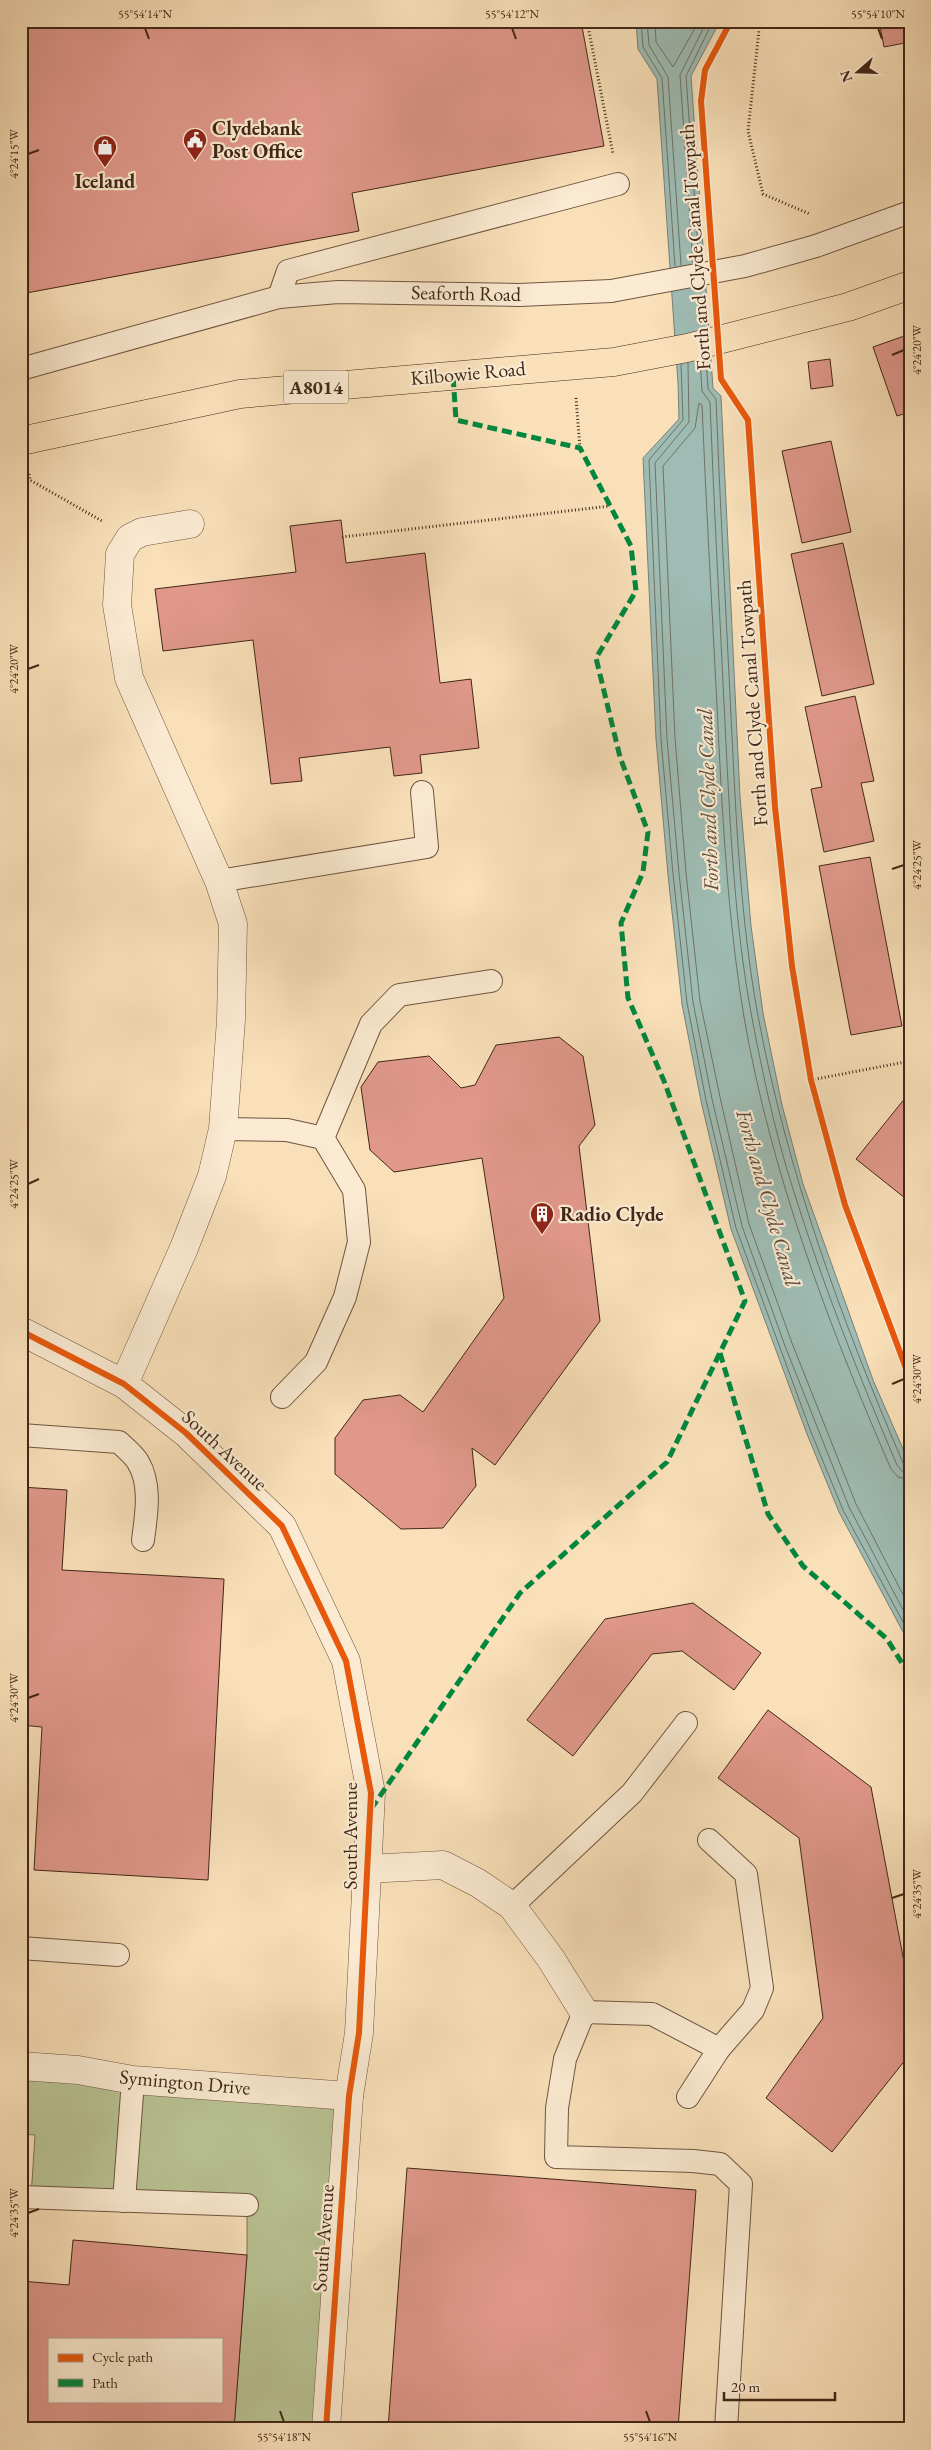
<svg xmlns="http://www.w3.org/2000/svg" width="931" height="2450" font-family="'EB Garamond',serif">
  <rect width="100%" height="100%" fill="#f9e0b9"/>
  <filter id="stains"><feTurbulence type="fractalNoise" baseFrequency=".004" numOctaves="4"/><feColorMatrix values="0 0 0 0 .2 0 0 0 0 .09 0 0 0 0 .02 0 0 0 .5 -.17"/></filter>
  <radialGradient id="worn" r=".72"><stop offset=".6" stop-color="#630" stop-opacity="0"/><stop offset="1" stop-color="#630" stop-opacity=".3"/></radialGradient>
  <polygon fill="#b9c393" stroke="#7e7555" points="21,2066 349,2096 326,2429 234,2429 247,2255 247,2205 31,2197 35,2135 21,2134"/>
  <polygon fill="#9ebcb4" stroke="#798075" points="636,21 718,21 718,25 691,76 713,388 721,396 740,797 751,926 763,1013 782,1105 803,1184 873,1380 910,1465 910,1645 839,1512 807,1434 731,1229 701,1101 682,1004 668,875 656,739 643,458 679,419 678,383 657,79 638,49"/>
  <g fill="none" stroke-linecap="round" stroke-linejoin="round">
    <g stroke="#707266" stroke-width="1">
      <polyline points="641,21 643,47 662,78 675,266"/>
      <polyline points="647,21 649,45 668,77 681,265"/>
      <polyline points="655,21 656,42 673,67 699,21"/>
      <polyline points="699,262 686,76 713,21"/>
      <polyline points="693,263 680,75 707,21"/>
      <path d="M706,359L708,389L716,399C720,505 726,611 731,716C736,816 740,918 758,1016C787,1171 841,1319 903,1463L910,1466"/>
      <path d="M700,360L702,391L710,402C714,509 720,617 725,724C730,821 734,923 752,1018C763,1075 775,1133 793,1189C822,1282 858,1374 897,1465L902,1471L910,1472"/>
      <polyline points="688,363 689,422 655,463 667,739 679,873 693,1002 712,1099 742,1226 785,1346 849,1507 910,1623"/>
      <polyline points="681,364 683,420 649,460 661,739 673,874 687,1003 706,1100 736,1228 811,1432 843,1510 910,1635"/>
      <path d="M910,1480L898,1477L891,1469C828,1324 771,1173 744,1017C727,914 722,809 717,706C712,606 706,505 702,405L699,403L695,428L663,466L675,738L686,873L700,1001L720,1097L749,1224L792,1343L856,1504L910,1608"/>
    </g>
  </g>
  <g fill="#e0988b" stroke="#422717" fill-rule="evenodd">
    <polygon points="21,21 581,21 604,146 352,193 359,231 21,294"/>
    <polygon points="879,21 910,21 910,42 884,47"/>
    <polygon points="910,334 910,412 897,416 873,347"/>
    <polygon points="830,359 833,386 811,389 808,362"/>
    <polygon points="831,441 851,532 802,543 782,451"/>
    <polygon points="341,520 346,563 425,553 440,683 471,679 479,748 420,755 422,773 394,776 390,747 299,758 302,781 271,784 253,640 163,651 155,589 296,572 290,526"/>
    <polygon points="843,543 874,684 822,696 791,554"/>
    <polygon points="855,696 874,781 861,783 874,841 824,852 811,789 822,787 805,707"/>
    <polygon points="870,857 902,1026 851,1035 819,866"/>
    <polygon points="559,1037 583,1056 595,1125 579,1146 600,1321 495,1465 472,1448 476,1486 443,1528 401,1529 335,1474 335,1438 363,1400 400,1395 423,1412 504,1298 482,1158 394,1172 370,1150 361,1087 378,1062 429,1056 461,1088 475,1085 496,1045"/>
    <polygon points="910,1092 910,1202 856,1159"/>
    <polygon points="21,1487 67,1490 62,1570 224,1579 208,1880 34,1870 42,1727 21,1725"/>
    <polygon points="693,1603 761,1653 734,1690 682,1651 652,1654 573,1756 527,1720 605,1619"/>
    <polygon points="768,1710 871,1787 910,1994 910,2054 832,2152 766,2098 823,2018 799,1838 718,1778"/>
    <polygon points="407,2168 696,2190 678,2429 388,2429"/>
    <path d="M73,2240L247,2255L234,2429H21V2281L69,2285ZM49,2339H221V2401H49Z"/>
  </g>
  <g fill="none" stroke-linecap="round" stroke-linejoin="round">
    <g stroke="#705540" stroke-width="24">
      <g id="service">
        <polyline points="816,246 910,212"/>
        <polyline points="279,297 288,271 618,184"/>
        <polyline points="21,369 279,297 338,292 519,295 611,291"/>
        <polyline points="219,881 427,847 422,792"/>
        <polyline points="223,1129 287,1130 323,1138 354,1190 359,1242 345,1297 316,1362 282,1397"/>
        <polyline points="323,1138 371,1024 399,995 491,981"/>
        <path d="M21,1435L119,1442C125,1448 134,1455 138,1462C152,1485 146,1516 143,1540"/>
        <polyline points="512,1906 632,1793 686,1723"/>
        <polyline points="21,1948 118,1955"/>
        <polyline points="719,2049 652,2014 584,2012 565,2059 557,2108 556,2157 693,2161 720,2164 741,2184 726,2429"/>
        <polyline points="688,2097 719,2049 753,2010 762,1988 746,1874 709,1840"/>
        <polyline points="21,2197 247,2205"/>
        <polyline points="124,2201 133,2080"/>
      </g>
    </g>
    <g stroke="#705540" stroke-width="29">
      <g id="minor">
        <polyline points="21,1331 124,1384 186,1433 282,1526 346,1661 371,1793 359,2033 349,2096 326,2429"/>
        <polyline points="124,1384 184,1248 212,1176 223,1129 231,1020 233,924 219,881 129,678 117,605 120,554 130,538 142,532 190,524"/>
        <polyline points="367,1869 443,1865 478,1883 512,1906 551,1959 584,2012"/>
        <polyline points="21,2066 78,2070 133,2080 349,2096"/>
      </g>
    </g>
    <g stroke="#422717" stroke-width="29">
      <polyline id="primary" points="21,441 240,394 614,362 687,348 848,307 910,285"/>
    </g>
    <g stroke="#422717" stroke-width="3" stroke-dasharray="1 2.5" stroke-linecap="butt">
      <polyline points="587,21 613,154"/>
      <polyline points="760,21 748,131 763,194 810,214"/>
      <polyline points="576,398 580,448"/>
      <polyline points="29,474 30,480 102,521"/>
      <polyline points="342,537 610,506"/>
      <polyline points="811,1080 910,1061"/>
    </g>
    <use href="#service" stroke="#fbebd2" stroke-width="22"/>
    <use href="#minor" stroke="#fbebd2" stroke-width="28"/>
    <use href="#primary" stroke="#f9e0b9" stroke-width="28"/>
    <g stroke="#705540" stroke-width="24" stroke-linecap="butt">
      <polyline id="service-bridge" points="611,291 745,266 816,246"/>
    </g>
    <use href="#service-bridge" stroke="#fbebd2" stroke-width="22"/>
    <g stroke="#00873e" stroke-width="5" stroke-dasharray="10 5" stroke-linecap="butt">
      <polyline points="720,1353 768,1514 803,1566 887,1639 910,1676"/>
      <polyline points="371,1809 520,1593 667,1462 745,1301 664,1081 628,998 621,923 643,872 648,832 620,757 596,658 636,591 631,546 580,448 456,420 453,375"/>
    </g>
    <g stroke="#fbebd2" stroke-width="9">
      <g id="cycleway">
        <polyline points="731,21 705,70 701,101 721,379 748,420 775,807 792,966 811,1080 845,1205 910,1379"/>
        <polyline points="21,1331 124,1384 186,1433 282,1526 346,1661 371,1793 359,2033 349,2096 326,2429"/>
      </g>
    </g>
    <use href="#cycleway" stroke="#e8590c" stroke-width="6"/>
  </g>
  <path fill="none" stroke="#422717" stroke-width="2" d="M145,28L149,39M512,28L516,39M878,28L882,39M28,154L39,150M892,355L904,350M28,669L39,665M892,869L904,865M28,1184L39,1179M892,1384L904,1379M28,1698L39,1694M892,1898L904,1894M28,2213L39,2209M280,2411L284,2422M646,2411L650,2422"/>
  <defs>
    <g id="civic-pin" transform="scale(1.25)"><path d="M0 17L-7.5 6A9.5 9.5 0 1 1 7.5 6Z" fill="#8f2418" stroke="#fbebd2"/><path d="M-.6-6.5H3V-4.5H.6V-3L4-1V1h2V6H-6V1h2V-1L-.6-3ZM-1.2 2.5V6h2.4V2.5Z" fill="#fff"/></g>
    <g id="shop-pin" transform="scale(1.25)"><path d="M0 17L-7.5 6A9.5 9.5 0 1 1 7.5 6Z" fill="#8f2418" stroke="#fbebd2"/><path d="M-5-2.5h2.3a2.7 3.5 0 0 1 5.4 0H5L5.5 6h-11ZM-1.5-2.5h3a1.5 2.3 0 0 0-3 0Z" fill="#fff"/></g>
    <g id="building-pin" transform="scale(1.25)"><path d="M0 17L-7.5 6A9.5 9.5 0 1 1 7.5 6Z" fill="#8f2418" stroke="#fbebd2"/><path d="M-4-6H4V6H1V3H-1V6H-4ZM-2.5-4.3h1.7v1.8h-1.7ZM.8-4.3h1.7v1.8H.8ZM-2.5-1h1.7V.8h-1.7ZM.8-1h1.7V.8H.8Z" fill="#fff"/></g>
  </defs>
  <g fill-rule="evenodd">
    <use href="#civic-pin" x="195" y="140"/>
    <use href="#shop-pin" x="105" y="147"/>
    <use href="#building-pin" x="542" y="1214"/>
  </g>
  <g text-anchor="middle" stroke-width="4.5" stroke-linejoin="round" paint-order="stroke">
    <rect fill="#fbebd2" stroke="#7a624f" stroke-width="1" x="283.5" y="370.5" width="65" height="33" rx="4"/>
    <g font-size="19" font-weight="bold" fill="#422717">
      <text x="316" y="394">A8014</text>
    </g>
    <g font-size="20" font-weight="bold" fill="#422717" stroke="#fbebd2" text-anchor="start">
      <text x="212" y="135">Clydebank<tspan x="212" dy="23">Post Office</tspan></text>
      <text x="105" y="188" text-anchor="middle">Iceland</text>
      <text x="560" y="1221">Radio Clyde</text>
    </g>
    <g font-size="20" fill="#422717" stroke="#fbebd2">
      <text transform="translate(695 247) rotate(-94)" y="7">Forth and Clyde Canal Towpath</text>
      <text transform="translate(466 293) rotate(1)" y="7">Seaforth Road</text>
      <text transform="translate(468 373) rotate(-5)" y="7">Kilbowie Road</text>
      <text transform="translate(752 703) rotate(-94)" y="7">Forth and Clyde Canal Towpath</text>
      <text transform="translate(225 1450) rotate(43)" y="7">South Avenue</text>
      <text transform="translate(350 1836) rotate(-90)" y="7">South Avenue</text>
      <text transform="translate(185 2082) rotate(5)" y="7">Symington Drive</text>
      <text transform="translate(323 2238) rotate(-86)" y="7">South Avenue</text>
    </g>
    <g font-size="21" font-style="italic" fill="#594c3e" stroke="#fbebd2">
      <text transform="translate(708 800) rotate(-92)" y="7">Forth and Clyde Canal</text>
      <text transform="translate(768 1198) rotate(74)" y="7">Forth and Clyde Canal</text>
    </g>
  </g>
  <rect width="931" height="2450" fill="none" stroke="#f9e0b9" stroke-width="55"/>
  <rect x="48" y="2338" width="175" height="65" fill="#fbebd2" stroke="#b19d87"/>
  <rect x="58" y="2354" width="25" height="8" fill="#e8590c" stroke="#b19d87"/>
  <text x="92" y="2362" font-size="15" fill="#422717">Cycle path</text>
  <rect x="58" y="2379" width="25" height="8" fill="#00873e" stroke="#b19d87"/>
  <text x="92" y="2388" font-size="15" fill="#422717">Path</text>
  <g transform="translate(858 72) rotate(250)" stroke="#fbebd2" stroke-width="4" paint-order="stroke">
  <path d="M0-4L9 19L0 12L-9 19Z" fill="#422717"/>
  <text y="-8" font-size="14" font-weight="bold" text-anchor="middle" fill="#422717">N</text>
  </g>
  <path d="M724 2392v8h111v-8" fill="none" stroke="#422717" stroke-width="2.5"/>
  <text x="731" y="2392" font-size="15" fill="#422717" stroke="#fbebd2" stroke-width="4" paint-order="stroke">20 m</text>
  <rect x="28" y="28" width="876" height="2394" fill="none" stroke="#422717" stroke-width="2"/>
  <g font-size="12" text-anchor="middle" fill="#422717">
    <text x="145" y="18">55°54'14"N</text>
    <text x="512" y="18">55°54'12"N</text>
    <text x="878" y="18">55°54'10"N</text>
    <text transform="translate(14 154) rotate(-90)" y="4">4°24'15"W</text>
    <text transform="translate(917 350) rotate(-90)" y="4">4°24'20"W</text>
    <text transform="translate(14 669) rotate(-90)" y="4">4°24'20"W</text>
    <text transform="translate(917 865) rotate(-90)" y="4">4°24'25"W</text>
    <text transform="translate(14 1184) rotate(-90)" y="4">4°24'25"W</text>
    <text transform="translate(917 1379) rotate(-90)" y="4">4°24'30"W</text>
    <text transform="translate(14 1698) rotate(-90)" y="4">4°24'30"W</text>
    <text transform="translate(917 1894) rotate(-90)" y="4">4°24'35"W</text>
    <text transform="translate(14 2213) rotate(-90)" y="4">4°24'35"W</text>
    <text x="284" y="2441">55°54'18"N</text>
    <text x="650" y="2441">55°54'16"N</text>
  </g>
  <rect width="100%" height="100%" filter="url(#stains)"/>
  <rect width="100%" height="100%" fill="url(#worn)"/>
</svg>
